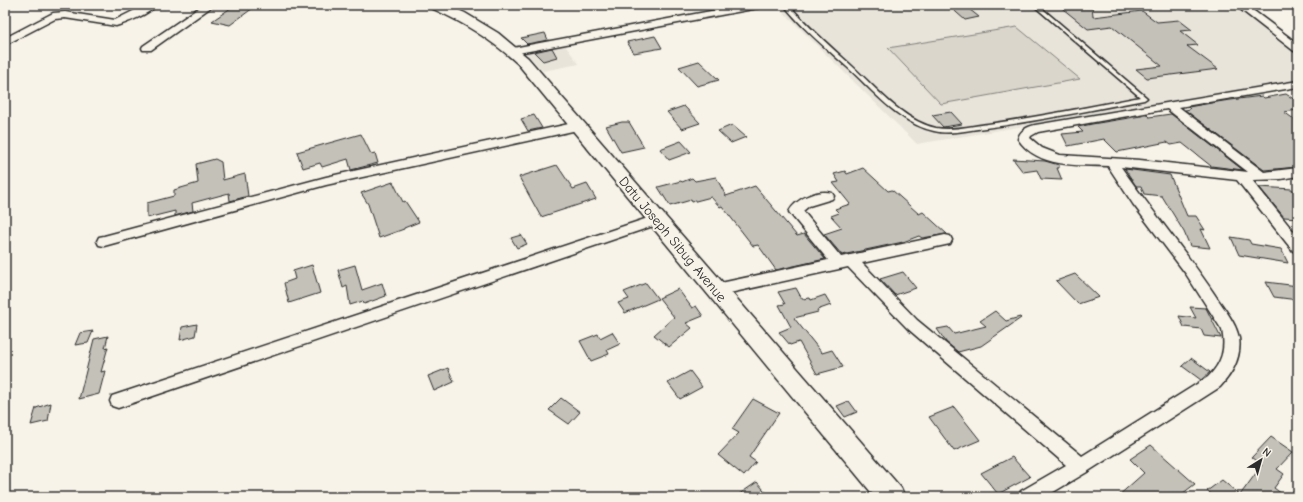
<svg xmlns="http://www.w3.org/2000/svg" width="1303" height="502" font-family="'Comic Neue',sans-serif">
  <rect width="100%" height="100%" fill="#f7f3e8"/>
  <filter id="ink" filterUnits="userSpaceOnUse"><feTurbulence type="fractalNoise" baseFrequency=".025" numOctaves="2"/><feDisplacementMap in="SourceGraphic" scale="8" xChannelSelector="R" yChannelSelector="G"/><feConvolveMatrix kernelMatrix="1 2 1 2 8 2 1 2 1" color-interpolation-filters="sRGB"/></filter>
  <g filter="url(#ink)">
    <g fill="#e8e4da">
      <polygon points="776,5 1234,5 1298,55 1298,80 917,144"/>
      <polygon points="564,44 579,64 543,71 525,52"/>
    </g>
    <polygon fill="#dad6cc" stroke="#82807c" points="1017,27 1080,79 941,104 888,48"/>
    <g fill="#c4c1b9" stroke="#2b2b2b">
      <polygon points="235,5 257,5 230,25 212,21"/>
      <polygon points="948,5 964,5 979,17 965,20"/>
      <polygon points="1058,5 1092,5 1093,17 1142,11 1157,22 1179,20 1192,30 1180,31 1198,45 1187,46 1218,69 1147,78 1136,69 1162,66 1112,26 1088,29"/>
      <polygon points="545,33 548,40 527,44 521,38"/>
      <polygon points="655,36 662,48 634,53 627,42"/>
      <polygon points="552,48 557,57 543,61 534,52"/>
      <polygon points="699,61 719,80 697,86 679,67"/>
      <polygon points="1286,94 1298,102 1298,110 1284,112 1298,122 1298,167 1264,170 1185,110 1190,109 1188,107 1223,101 1262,96 1264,98"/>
      <polygon points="684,106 700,123 682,129 667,112"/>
      <polygon points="951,112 962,124 943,127 932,115"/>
      <polygon points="1171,114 1243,170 1211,166 1182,143 1171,145 1167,142 1117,152 1104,139 1068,146 1062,134 1083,132 1078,127 1092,124 1147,115 1149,117"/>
      <polygon points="534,115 542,128 528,131 521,119"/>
      <polygon points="622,122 629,122 644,147 621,152 606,126"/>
      <polygon points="732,125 746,137 731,143 718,131"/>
      <polygon points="361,134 371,154 375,153 378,163 351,170 348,159 322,167 320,163 303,168 297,152"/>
      <polygon points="681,141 691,152 669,160 660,149"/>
      <polygon points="215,159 221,162 223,180 245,174 248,196 230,201 229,193 192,203 193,211 175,216 175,211 147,218 147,203 174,196 174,190 198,183 196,164"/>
      <polygon points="1013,159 1045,161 1059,165 1059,168 1057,168 1062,180 1041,179 1037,170 1023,172"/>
      <polygon points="557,165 573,189 587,184 596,199 541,217 519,177"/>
      <polygon points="863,168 888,191 892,190 919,214 923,212 947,234 922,238 919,236 903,242 842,255 824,234 842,228 831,216 839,213 835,209 850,204 833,183 839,182 834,174 845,171 847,174"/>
      <polygon points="1125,169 1170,175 1187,216 1196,216 1205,230 1201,229 1210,248 1190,246 1184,232 1162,196 1144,194 1141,186 1136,186"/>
      <polygon points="716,177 726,196 755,186 797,236 804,234 825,259 776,270 758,245 753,246 722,206 720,207 711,197 692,202 691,200 670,206 658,187 681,181 682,182 692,178 695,181"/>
      <polygon points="393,182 403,202 405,201 419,222 404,228 404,229 379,238 368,204 361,193"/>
      <polygon points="1259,187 1292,189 1298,198 1298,218 1284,217"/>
      <polygon points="521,235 527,244 517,248 511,238"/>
      <polygon points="1231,237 1249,240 1251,244 1281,249 1288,263 1239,255"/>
      <polygon points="312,265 320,293 289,303 284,283 295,279 293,271"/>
      <polygon points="355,265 362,290 382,283 386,296 364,304 363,301 350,305 347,286 343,288 338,270"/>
      <polygon points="903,272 916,288 895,295 880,279"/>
      <polygon points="1075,274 1099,297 1078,304 1056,281"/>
      <polygon points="1266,282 1298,286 1298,300 1274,297"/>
      <polygon points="646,283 658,299 625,313 618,303 629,299 624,292"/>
      <polygon points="796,288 802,299 810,298 811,300 825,295 831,305 817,310 818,312 794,318 822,353 832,350 843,367 817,374 799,342 790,345 779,332 791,327 779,305 785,304 778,292"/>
      <polygon points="678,289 692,308 696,306 703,316 686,323 692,328 669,347 654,335 674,317 659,298"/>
      <polygon points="1190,307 1206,308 1221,338 1204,336 1201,329 1184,327 1179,316 1196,318"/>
      <polygon points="995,311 1006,321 1020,317 1021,318 981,346 958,352 946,342 937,329 948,327 954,334 986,326 980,321"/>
      <polygon points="197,324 195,336 180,340 182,327"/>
      <polygon points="93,331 88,343 75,345 80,333"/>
      <polygon points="612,332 620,344 607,350 609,354 591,361 580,341 598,334 600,338"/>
      <polygon points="108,336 105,348 108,347 101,372 105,371 99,394 79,399 94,339"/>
      <polygon points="1191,358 1210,372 1201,380 1182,366"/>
      <polygon points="448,368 454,382 434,391 428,376"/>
      <polygon points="690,371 702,387 680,399 668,383"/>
      <polygon points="561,398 580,412 569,424 549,410"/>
      <polygon points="753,399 779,413 749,457 756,462 744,476 718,455 739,433 732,429"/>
      <polygon points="849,401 857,412 845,417 837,406"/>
      <polygon points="51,403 48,421 31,425 36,408"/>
      <polygon points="954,407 980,440 954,451 929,417"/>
      <polygon points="1271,437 1293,452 1277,469 1284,474 1274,488 1286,497 1215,497 1207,491 1222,480 1240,495 1262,465 1252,457"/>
      <polygon points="1151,445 1195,484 1178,497 1117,497 1144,473 1130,459"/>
      <polygon points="1012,457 1030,477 998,494 981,473"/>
      <polygon points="757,482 770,497 735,497"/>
    </g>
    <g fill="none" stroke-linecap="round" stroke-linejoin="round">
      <g stroke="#2b2b2b" stroke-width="3">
        <path id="lane" d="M784,5H789C808,27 830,46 852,66C876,88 903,121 936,128C953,131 971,126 988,124C1039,117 1089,107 1140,97L1033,5H1038L1147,98L1144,100C1091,110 1039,121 985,128C968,130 951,135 934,131C898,123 873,90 847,67C825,47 802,28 784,5Z"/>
      </g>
      <g stroke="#2b2b2b" stroke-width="3">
        <g id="street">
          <path d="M145,5H157C149,14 127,23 116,26L65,18L55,19L5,45V38L53,13L65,12L115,20Z"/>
          <polygon points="203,5 214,5 151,50 143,50 142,48 143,46"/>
          <polygon points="743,5 763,5 758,8 513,54 508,51 513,48"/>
          <polygon points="1235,5 1246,5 1298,44 1298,52 1294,51"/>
          <path d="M1298,81V87L1179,107L1264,172L1298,168V176L1281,179L1252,180L1298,237V252L1293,251L1237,180L1121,167C1152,211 1187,253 1217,298C1225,310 1236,323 1239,338C1242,357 1232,374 1220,387L1087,472L1045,497H1019L1021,491L1066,465L907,328L848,267L716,296L711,294L709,290L711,286L716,284L828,260L789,212C795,199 818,189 832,193L834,196L832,199L809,206L803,211L841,257L945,235L950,236L952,240L950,244L862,263L917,320L1082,456L1208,377C1222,363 1226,349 1222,330L1186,274L1133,204L1108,166C1078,165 1037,168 1018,139C1020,130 1027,127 1035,125ZM1167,109L1248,172L1140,160L1060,155L1042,148L1030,138L1031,136L1038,132Z"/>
          <polygon points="578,122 582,123 584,126 582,129 326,185 104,246 99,245 97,241 99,237 104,236 326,177"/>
          <polygon points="657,215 662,217 664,220 662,223 118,408 112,406 110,401 112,396 118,394"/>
        </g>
      </g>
      <g stroke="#2b2b2b" stroke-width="3">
        <path id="secondary" d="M429,5H447L465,13L498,33L528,58L901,488L905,497H875L518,64C492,40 463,22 431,8Z"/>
      </g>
      <use href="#lane" fill="#f7f3e8" fill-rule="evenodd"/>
      <use href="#street" fill="#f7f3e8" fill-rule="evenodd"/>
      <use href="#secondary" fill="#f7f3e8" fill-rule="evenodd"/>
    </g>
  </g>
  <g text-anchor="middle" stroke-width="4" stroke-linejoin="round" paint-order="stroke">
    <g font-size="14" fill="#2b2b2b" stroke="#f7f3e8">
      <text transform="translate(673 239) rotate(50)" y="5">Datu Joseph Sibug Avenue</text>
    </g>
  </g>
  <rect width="1303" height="502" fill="none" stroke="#f7f3e8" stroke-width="20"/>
  <rect x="10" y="10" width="1283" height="482" fill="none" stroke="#2b2b2b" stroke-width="1.5" filter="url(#ink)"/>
  <g transform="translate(1261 460) rotate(37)" stroke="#f7f3e8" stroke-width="3" paint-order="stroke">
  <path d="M0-3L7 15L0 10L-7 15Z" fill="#2b2b2b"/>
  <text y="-6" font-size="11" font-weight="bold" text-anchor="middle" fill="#2b2b2b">N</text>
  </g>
</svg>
